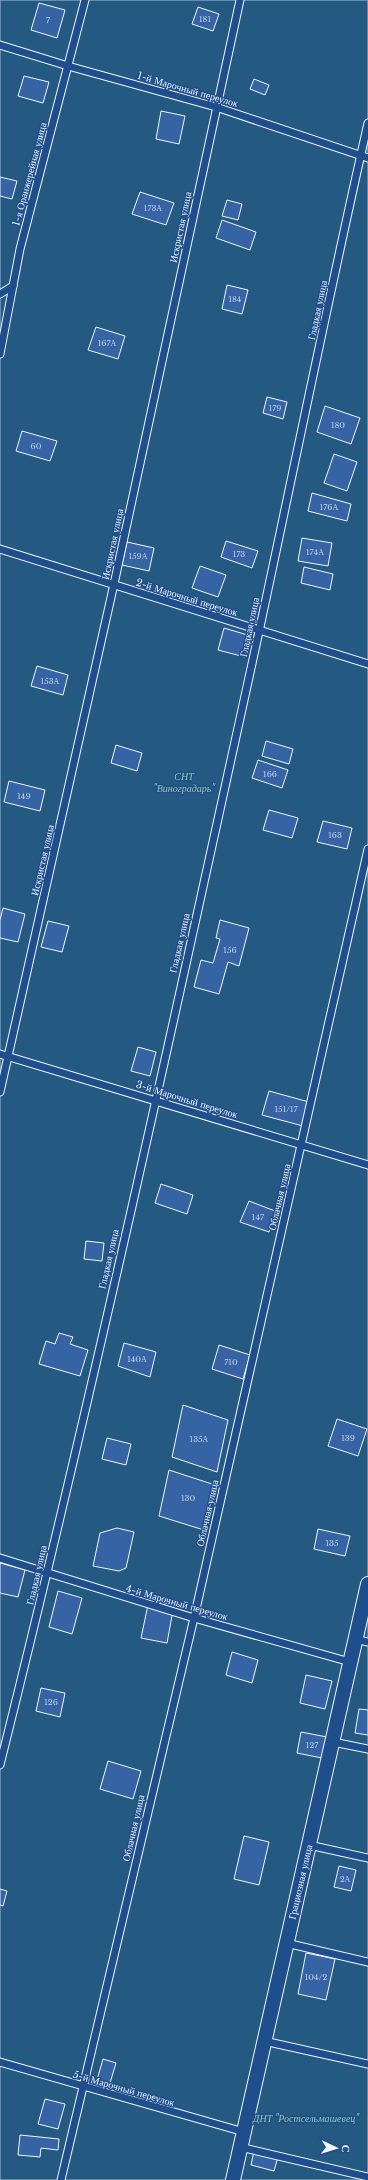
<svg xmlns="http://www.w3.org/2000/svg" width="368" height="2180" font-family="'Libre Baskerville',serif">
  <rect width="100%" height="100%" fill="#1f4e8c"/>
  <rect fill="#245a82" stroke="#a8bbd7" x="0" y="0" width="368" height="2180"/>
  <g fill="#3563a3" stroke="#f2f6ff">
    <polygon points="39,3 65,10 57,38 31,30"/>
    <polygon points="198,7 219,14 213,31 192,24"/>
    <polygon points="24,76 49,82 43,103 18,96"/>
    <polygon points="254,79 269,85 265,95 250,89"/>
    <polygon points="161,111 185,116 179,144 156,139"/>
    <polygon points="0,177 17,181 12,199 0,196"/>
    <polygon points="140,192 174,203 166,225 132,214"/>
    <polygon points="227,200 242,204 238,220 222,216"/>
    <polygon points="222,220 256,232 250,250 216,238"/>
    <polygon points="227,285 248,290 242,314 222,309"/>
    <polygon points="96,327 125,336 118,359 88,350"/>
    <polygon points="267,397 287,402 283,419 263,413"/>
    <polygon points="325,406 360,418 351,444 317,432"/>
    <polygon points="22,431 57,441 50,461 16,451"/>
    <polygon points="334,454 357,462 347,491 324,483"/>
    <polygon points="312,493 351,504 347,521 308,511"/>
    <polygon points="302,538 332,543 328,566 298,561"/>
    <polygon points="226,541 258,551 252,568 221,557"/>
    <polygon points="127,542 154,548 149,571 122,565"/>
    <polygon points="200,566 226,575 218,597 192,588"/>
    <polygon points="304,567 333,574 330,590 301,583"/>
    <polygon points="224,628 251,636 245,657 218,650"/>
    <polygon points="37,666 68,675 63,695 31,686"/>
    <polygon points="266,741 293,749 289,764 262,756"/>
    <polygon points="116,745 142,753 137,771 111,763"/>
    <polygon points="258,760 288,770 282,788 252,778"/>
    <polygon points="9,781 45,790 40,811 4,802"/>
    <polygon points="269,810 298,818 292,838 263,830"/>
    <polygon points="323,821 352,828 347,849 317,842"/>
    <polygon points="3,908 25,914 18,942 0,938 0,920"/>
    <polygon points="220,920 249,928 239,966 228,962 219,994 194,987 201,960 213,963 220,939 216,938"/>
    <polygon points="48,921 69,926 62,952 41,947"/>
    <polygon points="138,1047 156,1052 150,1076 131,1071"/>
    <polygon points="269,1091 309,1102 303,1126 262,1115"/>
    <polygon points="161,1184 193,1195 187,1214 155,1203"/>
    <polygon points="249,1201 275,1211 269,1232 240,1222"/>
    <polygon points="86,1241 104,1243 102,1261 84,1259"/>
    <polygon points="59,1333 73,1337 70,1344 88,1350 80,1376 39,1364 46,1341 55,1344"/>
    <polygon points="124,1343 156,1352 150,1377 118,1366"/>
    <polygon points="219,1345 250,1355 243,1379 212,1369"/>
    <polygon points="183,1405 228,1420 217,1472 172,1457"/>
    <polygon points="337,1419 367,1429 358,1456 328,1446"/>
    <polygon points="107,1438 131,1444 126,1465 102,1459"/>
    <polygon points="169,1470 215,1485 204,1530 159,1516"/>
    <polygon points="117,1528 134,1532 126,1568 119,1571 93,1566 100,1533"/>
    <polygon points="318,1529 350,1536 345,1556 314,1549"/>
    <polygon points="0,1563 25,1570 18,1597 0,1593"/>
    <polygon points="58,1591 82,1598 72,1634 49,1627"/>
    <polygon points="149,1600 174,1605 167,1643 141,1638"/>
    <polygon points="232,1652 258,1660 252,1683 226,1675"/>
    <polygon points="306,1675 332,1681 325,1709 300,1703"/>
    <polygon points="41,1688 65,1693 60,1717 36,1711"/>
    <polygon points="359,1709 368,1710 368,1735 355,1733"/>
    <polygon points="301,1732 327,1737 322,1758 297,1753"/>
    <polygon points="108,1761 141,1771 133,1799 100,1789"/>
    <polygon points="244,1836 269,1842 259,1885 234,1879"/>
    <polygon points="339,1866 356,1870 351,1891 334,1887"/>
    <polygon points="0,1889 7,1891 3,1906 0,1905"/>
    <polygon points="306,1953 335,1959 326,2000 298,1994"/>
    <polygon points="103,2059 116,2063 110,2083 97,2080"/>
    <polygon points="45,2099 65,2104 58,2129 38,2124"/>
    <polygon points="20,2135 59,2139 58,2150 41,2148 40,2157 18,2155"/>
    <polygon points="254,2151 278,2157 274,2171 251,2165"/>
  </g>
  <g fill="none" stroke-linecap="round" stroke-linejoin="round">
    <g stroke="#f2f6ff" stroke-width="9">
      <g id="service">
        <polyline points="0,45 68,66 216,107 368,158"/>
        <polyline points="0,294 13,286"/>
        <polyline points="0,354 20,249 85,0"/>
        <polyline points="0,549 368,664"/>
        <polyline points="0,1054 368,1165"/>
        <polyline points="0,1092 114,584 240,0"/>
        <polyline points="0,1558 194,1618 350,1662"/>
        <polyline points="355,1639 368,1642"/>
        <polyline points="333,1742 368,1749"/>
        <path d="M0,1765C94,1388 177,1007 260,627C296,459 330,290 368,123"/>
        <polyline points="309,1845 368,1858"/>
        <polyline points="286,1943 368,1962"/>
        <polyline points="264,2041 368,2064"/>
        <polyline points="0,2062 244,2132"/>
        <polyline points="240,2147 368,2177"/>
        <polyline points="61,2180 194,1618 368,849"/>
      </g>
    </g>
    <g stroke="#f2f6ff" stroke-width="16">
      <polyline id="minor" points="233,2180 368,1584"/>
    </g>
    <use href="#service" stroke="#1f4e8c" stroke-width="7"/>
    <use href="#minor" stroke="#1f4e8c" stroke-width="14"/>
  </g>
  <g text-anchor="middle" stroke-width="3" stroke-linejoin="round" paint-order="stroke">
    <g font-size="8" fill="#c3d1e8">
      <text x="205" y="22">181</text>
      <text x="48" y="23">7</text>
      <text x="153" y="211">173А</text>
      <text x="235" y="302">184</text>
      <text x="107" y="346">167А</text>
      <text x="275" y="411">179</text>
      <text x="338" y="428">180</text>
      <text x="36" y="449">60</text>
      <text x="329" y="510">176А</text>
      <text x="315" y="555">174А</text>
      <text x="239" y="557">173</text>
      <text x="138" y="559">159А</text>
      <text x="50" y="684">153А</text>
      <text x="270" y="777">166</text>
      <text x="24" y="799">149</text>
      <text x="335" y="838">163</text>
      <text x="230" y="953">156</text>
      <text x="286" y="1112">151/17</text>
      <text x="258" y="1220">147</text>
      <text x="137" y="1362">140А</text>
      <text x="231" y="1365">710</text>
      <text x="348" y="1441">139</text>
      <text x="199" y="1442">135А</text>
      <text x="188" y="1501">130</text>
      <text x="332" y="1546">135</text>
      <text x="51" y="1705">126</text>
      <text x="312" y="1748">127</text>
      <text x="345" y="1882">2А</text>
      <text x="316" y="1980">104/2</text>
    </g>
    <g font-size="10" fill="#f2f6ff" stroke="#1f4e8c">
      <text transform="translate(188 89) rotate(16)" y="4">1-й Марочный переулок</text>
      <text transform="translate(29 174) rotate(-75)" y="4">1-я Оранжерейная улица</text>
      <text transform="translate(180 227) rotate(-78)" y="4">Искристая улица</text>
      <text transform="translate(317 310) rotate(-78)" y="4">Гладкая улица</text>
      <text transform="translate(112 544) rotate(-78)" y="4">Искристая улица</text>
      <text transform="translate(187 597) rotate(17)" y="4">2-й Марочный переулок</text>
      <text transform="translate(249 627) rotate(-78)" y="4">Гладкая улица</text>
      <text transform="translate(42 860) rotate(-77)" y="4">Искристая улица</text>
      <text transform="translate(179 943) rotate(-77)" y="4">Гладкая улица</text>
      <text transform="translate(187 1099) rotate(17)" y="4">3-й Марочный переулок</text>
      <text transform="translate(279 1197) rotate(-77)" y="4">Облачная улица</text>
      <text transform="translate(108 1259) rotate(-77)" y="4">Гладкая улица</text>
      <text transform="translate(207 1513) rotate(-77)" y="4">Облачная улица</text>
      <text transform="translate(36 1575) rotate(-77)" y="4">Гладкая улица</text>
      <text transform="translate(177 1602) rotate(16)" y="4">4-й Марочный переулок</text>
      <text transform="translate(133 1828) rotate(-77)" y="4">Облачная улица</text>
      <text transform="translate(300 1882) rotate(-77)" y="4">Грациозная улица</text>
      <text transform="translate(124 2088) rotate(16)" y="4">5-й Марочный переулок</text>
    </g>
    <g font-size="10" font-style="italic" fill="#97c8a6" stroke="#1f4e8c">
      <text x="184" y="780">СНТ<tspan x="184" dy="12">"Виноградарь"</tspan></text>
      <text x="306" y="2122">ДНТ "Ростсельмашевец"</text>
    </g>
  </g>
  <g transform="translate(336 2148) rotate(94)" stroke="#1f4e8c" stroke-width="3" paint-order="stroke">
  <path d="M0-3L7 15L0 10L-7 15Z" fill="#f2f6ff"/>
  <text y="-6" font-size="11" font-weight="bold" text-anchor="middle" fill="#f2f6ff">С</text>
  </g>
</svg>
